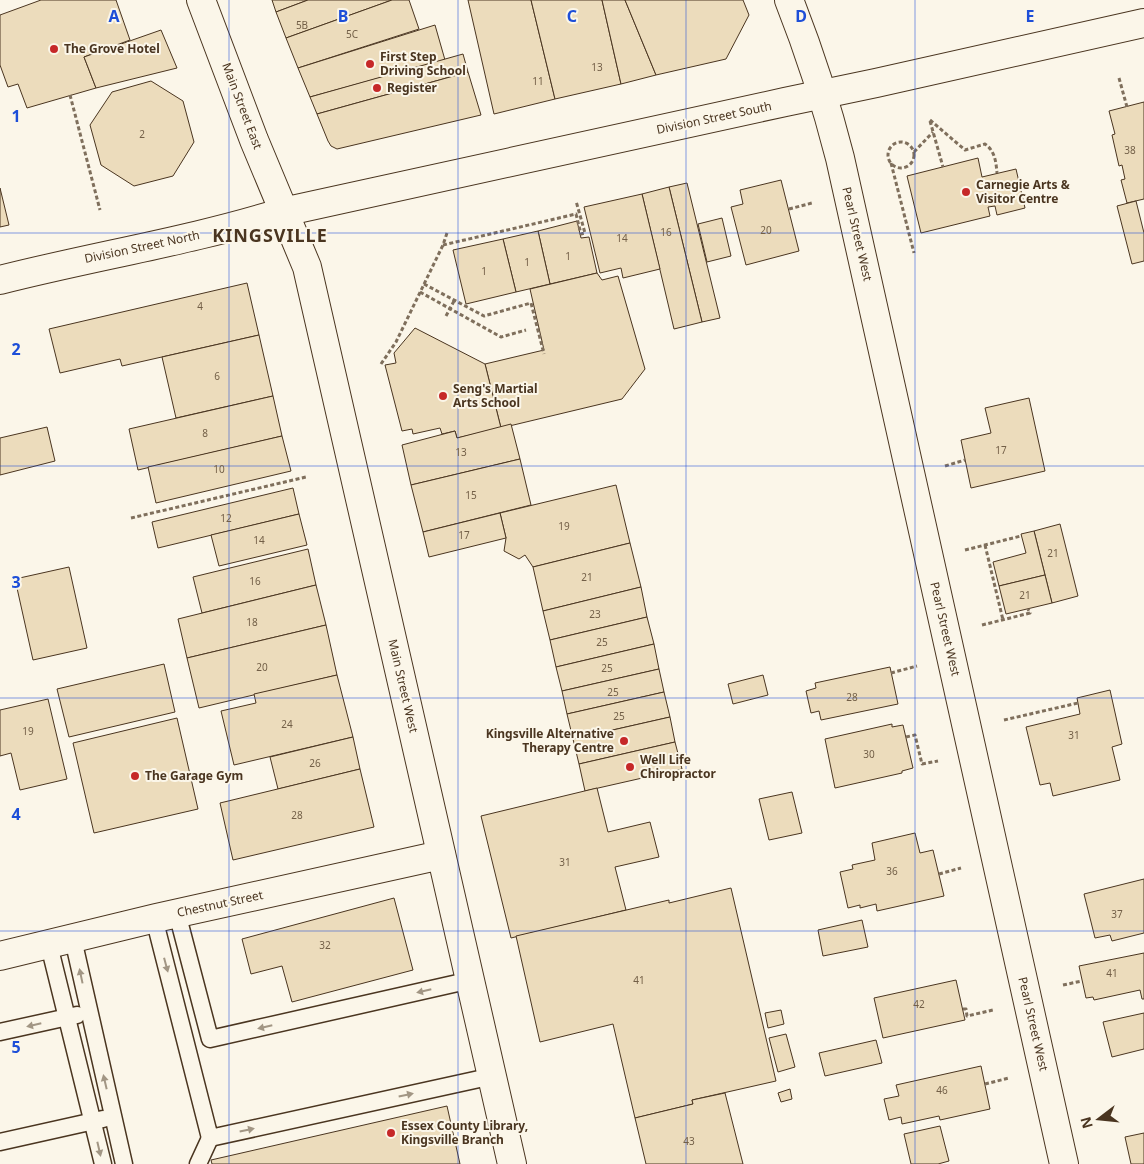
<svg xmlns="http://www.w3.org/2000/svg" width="1144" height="1164" font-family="'Noto Sans',sans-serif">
  <rect width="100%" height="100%" fill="#fbf6e9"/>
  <g fill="#ecdcbc" stroke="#4a3520">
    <polygon points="41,0 116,0 130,40 84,57 96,88 27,108 18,84 8,87 0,65 0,15"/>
    <polygon points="272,0 308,0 276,12"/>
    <polygon points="308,0 392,0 286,38 276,12"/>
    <polygon points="392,0 409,0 419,29 298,68 286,38"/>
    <polygon points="468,0 531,0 555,99 494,114"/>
    <polygon points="531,0 602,0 621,84 555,99"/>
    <polygon points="602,0 625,0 656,75 621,84"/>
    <polygon points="625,0 743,0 749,15 726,59 656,75"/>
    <polygon points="435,25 445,60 310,97 298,68"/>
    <polygon points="161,30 177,68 96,88 84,57"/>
    <polygon points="463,54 468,72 317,114 310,97"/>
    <polygon points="468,72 481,115 337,149 331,146 328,141 317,114"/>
    <polygon points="151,81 183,101 194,142 173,176 134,186 101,165 90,125 112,92"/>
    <polygon points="1144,102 1144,199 1127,203 1121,180 1125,179 1122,165 1119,166 1112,135 1115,134 1109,111"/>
    <polygon points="978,158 982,177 1016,169 1025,208 997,215 995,206 988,207 990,216 921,233 907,176"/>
    <polygon points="781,180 799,251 746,265 731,207 743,204 740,190"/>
    <polygon points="687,183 720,318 702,322 669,187"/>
    <polygon points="669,187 702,322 674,329 642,194"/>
    <polygon points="0,188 9,225 0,227"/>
    <polygon points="642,194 660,269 623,278 621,268 600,273 584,207"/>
    <polygon points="1136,201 1144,233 1144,261 1132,264 1117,206"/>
    <polygon points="722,218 731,256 707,262 698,224"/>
    <polygon points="577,221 581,238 589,237 597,273 550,284 538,231"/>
    <polygon points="538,231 550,284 516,292 503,239"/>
    <polygon points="503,239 516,292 466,304 453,250"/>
    <polygon points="597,273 602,280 618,276 645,369 622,399 501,428 485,364 544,350 530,289"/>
    <polygon points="247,283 259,335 122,366 120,359 60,373 49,329"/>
    <polygon points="415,328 485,364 501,428 457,438 455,431 442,434 440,428 413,434 412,429 402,431 385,365 396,363 394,353"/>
    <polygon points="259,335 273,396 176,418 162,357"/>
    <polygon points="273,396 282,436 138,470 129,429"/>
    <polygon points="1029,398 1045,471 971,488 961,440 991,433 985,408"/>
    <polygon points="511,424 520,459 411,485 402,445 455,431 457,438"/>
    <polygon points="47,427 55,461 0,475 0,438"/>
    <polygon points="282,436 291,471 156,503 148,467"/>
    <polygon points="520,459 531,505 423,532 411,485"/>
    <polygon points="616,485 630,543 533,567 525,555 519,559 504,551 506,538 500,513"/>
    <polygon points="293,488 299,514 158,548 152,522"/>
    <polygon points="500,513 506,538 429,557 423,532"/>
    <polygon points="299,514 307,545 219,566 211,535"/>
    <polygon points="1060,524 1078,596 1052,603 1034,531"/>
    <polygon points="1034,531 1045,575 999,586 993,562 1026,553 1021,534"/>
    <polygon points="630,543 641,587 543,611 533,567"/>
    <polygon points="308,549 316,585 202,613 193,577"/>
    <polygon points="69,567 87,648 33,660 15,579"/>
    <polygon points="1045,575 1052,603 1006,614 999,586"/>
    <polygon points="316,585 326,625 187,658 178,619"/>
    <polygon points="641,587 647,617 550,640 543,611"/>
    <polygon points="647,617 654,644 556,667 550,640"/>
    <polygon points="326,625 337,675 199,708 187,658"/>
    <polygon points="654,644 659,669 562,691 556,667"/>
    <polygon points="164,664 175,712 69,737 57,689"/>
    <polygon points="890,667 898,704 821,720 819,711 811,713 806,691 816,688 815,683"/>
    <polygon points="659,669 664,692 567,714 562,691"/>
    <polygon points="337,675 353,737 234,765 221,711 256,703 254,694"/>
    <polygon points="763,675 768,695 733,704 728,684"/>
    <polygon points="1110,690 1122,744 1112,747 1120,780 1053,796 1050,783 1040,785 1026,727 1080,714 1077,698"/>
    <polygon points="664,692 670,717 573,739 567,714"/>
    <polygon points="48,699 67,779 20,790 11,753 0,756 0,710"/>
    <polygon points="670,717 675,742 579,764 573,739"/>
    <polygon points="177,718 198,809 94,833 73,743"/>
    <polygon points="892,724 892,727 903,725 913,768 902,771 902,773 835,788 825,739"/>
    <polygon points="353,737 360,769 278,789 270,757"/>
    <polygon points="675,742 682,769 585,791 579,764"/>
    <polygon points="360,769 374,827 233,860 220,803"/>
    <polygon points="597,788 608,832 650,822 659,857 615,867 626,910 511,938 481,816"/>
    <polygon points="792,792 802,833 769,840 759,799"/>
    <polygon points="915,833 920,853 933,850 944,896 877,911 876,904 860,908 860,905 848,908 840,872 853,869 852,865 875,860 872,843"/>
    <polygon points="1144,879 1144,933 1112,941 1110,935 1095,938 1084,894"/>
    <polygon points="731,888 776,1081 692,1100 693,1104 635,1118 613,1024 540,1042 516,936 669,900 669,903"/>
    <polygon points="394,898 413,970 292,1002 282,966 251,974 242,939"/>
    <polygon points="862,920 868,947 823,956 818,930"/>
    <polygon points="1144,953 1144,999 1142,999 1140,990 1094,1000 1093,997 1086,998 1079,966"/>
    <polygon points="956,980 965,1020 883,1038 874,998"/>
    <polygon points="781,1010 784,1024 768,1028 765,1013"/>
    <polygon points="1144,1013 1144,1049 1112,1057 1103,1022"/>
    <polygon points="786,1034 795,1067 778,1072 769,1038"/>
    <polygon points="876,1040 882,1063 825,1076 819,1053"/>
    <polygon points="981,1066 990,1109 940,1120 939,1116 902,1124 901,1117 889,1120 884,1099 899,1096 896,1085"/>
    <polygon points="790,1089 792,1099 781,1102 778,1093"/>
    <polygon points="725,1093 743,1164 646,1164 635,1118 693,1104 692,1100"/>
    <polygon points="447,1106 460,1164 212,1164 211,1160"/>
    <polygon points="940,1126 949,1161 938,1164 911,1164 904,1134"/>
    <polygon points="1144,1133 1144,1164 1131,1164 1125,1137"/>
  </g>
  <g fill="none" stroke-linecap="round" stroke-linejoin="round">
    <g stroke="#4a3520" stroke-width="19">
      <g id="lane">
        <polyline points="177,913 210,1039 471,980"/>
        <polyline points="154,918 210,1138 493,1076"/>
        <polyline points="73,939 124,1164"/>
        <polyline points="49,945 103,1164"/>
        <polyline points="0,1032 77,1015"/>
        <polyline points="0,1142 103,1119"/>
        <polyline points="198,1164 210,1138"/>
      </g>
    </g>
    <g stroke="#4a3520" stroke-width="30">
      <g id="street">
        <path d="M789,0C810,53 826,103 840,158L1064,1164"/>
        <polyline points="0,956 156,918 441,855"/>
      </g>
    </g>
    <g stroke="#4a3520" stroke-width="30">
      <g id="secondary">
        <polyline points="201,0 254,140 307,267 512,1164"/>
        <path d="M0,280C94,256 191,241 283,212L785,102L876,83L1144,23"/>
      </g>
    </g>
    <g stroke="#7f6f5c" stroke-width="3" stroke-dasharray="4 2.5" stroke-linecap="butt">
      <polyline points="1119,78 1127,107"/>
      <polyline points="70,95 100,210"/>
      <path d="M930,120L965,150L985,144C995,151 996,162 997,173"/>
      <polyline points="930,121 943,167"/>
      <circle cx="901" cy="155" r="13"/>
      <polyline points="914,152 933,132"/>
      <polyline points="891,163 914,253"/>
      <polyline points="789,209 812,203"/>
      <polyline points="443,245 576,214 581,234 585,233 576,201"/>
      <polyline points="424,284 484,316 531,303 544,354"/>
      <polyline points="420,292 501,337 526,330"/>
      <polyline points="381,364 396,342 443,245 447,233"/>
      <polyline points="945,466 965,460"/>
      <polyline points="131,518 306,477"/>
      <polyline points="985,545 1003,620"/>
      <polyline points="965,550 1021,536"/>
      <polyline points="982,625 1030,613 1028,609"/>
      <polyline points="891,673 917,666"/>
      <polyline points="1004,720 1078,703"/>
      <polyline points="906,737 915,735 922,764 938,761"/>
      <polyline points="939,874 961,868"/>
      <polyline points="1063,985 1082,981"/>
      <polyline points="963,1009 966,1009 967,1016 993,1010"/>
      <polyline points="985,1084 1009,1078"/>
    </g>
    <use href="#lane" stroke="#fbf6e9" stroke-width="16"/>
    <use href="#street" stroke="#fbf6e9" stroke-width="28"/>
    <use href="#secondary" stroke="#fbf6e9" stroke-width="28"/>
    <polyline stroke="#7f6f5c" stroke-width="3" stroke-dasharray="4 2.5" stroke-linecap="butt" points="446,316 454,301"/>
  </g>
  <defs><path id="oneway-solid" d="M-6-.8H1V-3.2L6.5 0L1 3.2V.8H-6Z" transform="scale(1.25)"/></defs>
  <g fill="#a29684">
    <use href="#oneway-solid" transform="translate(166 965) rotate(75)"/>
    <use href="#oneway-solid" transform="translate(81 976) rotate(-102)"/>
    <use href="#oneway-solid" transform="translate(424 991) rotate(167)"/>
    <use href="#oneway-solid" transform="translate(34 1025) rotate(167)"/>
    <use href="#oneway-solid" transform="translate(265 1027) rotate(167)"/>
    <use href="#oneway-solid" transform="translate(105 1082) rotate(-103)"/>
    <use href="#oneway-solid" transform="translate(406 1095) rotate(-12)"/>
    <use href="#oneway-solid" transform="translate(247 1130) rotate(-12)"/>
    <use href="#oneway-solid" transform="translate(99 1149) rotate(77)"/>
  </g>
  <path fill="none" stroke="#1d4ed8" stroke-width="1" stroke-opacity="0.55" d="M229,0V1164M458,0V1164M686,0V1164M915,0V1164M0,233H1144M0,466H1144M0,698H1144M0,931H1144"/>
  <g fill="#c62828" stroke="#fbf6e9" stroke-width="2">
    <circle cx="54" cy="49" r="5"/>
    <circle cx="370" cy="64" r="5"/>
    <circle cx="377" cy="88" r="5"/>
    <circle cx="966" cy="192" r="5"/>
    <circle cx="443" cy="396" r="5"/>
    <circle cx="624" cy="741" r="5"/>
    <circle cx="630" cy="767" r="5"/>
    <circle cx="135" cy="776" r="5"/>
    <circle cx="391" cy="1133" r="5"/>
  </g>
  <g text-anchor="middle" stroke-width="4" stroke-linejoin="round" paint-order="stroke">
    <g font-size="10" fill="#725f47">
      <text x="302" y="29">5B</text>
      <text x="352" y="38">5C</text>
      <text x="597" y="71">13</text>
      <text x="538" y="85">11</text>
      <text x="142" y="138">2</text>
      <text x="1130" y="154">38</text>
      <text x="766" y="234">20</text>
      <text x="666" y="236">16</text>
      <text x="622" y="242">14</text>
      <text x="568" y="260">1</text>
      <text x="527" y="266">1</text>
      <text x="484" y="275">1</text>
      <text x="200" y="310">4</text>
      <text x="217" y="380">6</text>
      <text x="205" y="437">8</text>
      <text x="1001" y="454">17</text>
      <text x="461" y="456">13</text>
      <text x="219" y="473">10</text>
      <text x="471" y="499">15</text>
      <text x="226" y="522">12</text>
      <text x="564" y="530">19</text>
      <text x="464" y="539">17</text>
      <text x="259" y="544">14</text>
      <text x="1053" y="557">21</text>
      <text x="587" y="581">21</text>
      <text x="255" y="585">16</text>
      <text x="1025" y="599">21</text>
      <text x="595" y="618">23</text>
      <text x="252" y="626">18</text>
      <text x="602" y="646">25</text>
      <text x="262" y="671">20</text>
      <text x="607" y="672">25</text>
      <text x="613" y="696">25</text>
      <text x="852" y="701">28</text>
      <text x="619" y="720">25</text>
      <text x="287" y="728">24</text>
      <text x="28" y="735">19</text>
      <text x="1074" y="739">31</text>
      <text x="869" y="758">30</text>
      <text x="315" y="767">26</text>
      <text x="297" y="819">28</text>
      <text x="565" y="866">31</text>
      <text x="892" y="875">36</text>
      <text x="1117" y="918">37</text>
      <text x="325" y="949">32</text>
      <text x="1112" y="977">41</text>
      <text x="639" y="984">41</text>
      <text x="919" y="1008">42</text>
      <text x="942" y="1094">46</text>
      <text x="689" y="1145">43</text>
    </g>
    <g font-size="12" font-weight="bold" fill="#4a3520" stroke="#fbf6e9" text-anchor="start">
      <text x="64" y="53">The Grove Hotel</text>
      <text x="380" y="61">First Step<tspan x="380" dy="14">Driving School</tspan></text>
      <text x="387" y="92">Register</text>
      <text x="976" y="189">Carnegie Arts &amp;<tspan x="976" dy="14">Visitor Centre</tspan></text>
      <text x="453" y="393">Seng's Martial<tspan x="453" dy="14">Arts School</tspan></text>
      <text x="614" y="738" text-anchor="end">Kingsville Alternative<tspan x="614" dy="14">Therapy Centre</tspan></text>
      <text x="640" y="764">Well Life<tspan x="640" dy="14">Chiropractor</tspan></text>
      <text x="145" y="780">The Garage Gym</text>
      <text x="401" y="1130">Essex County Library,<tspan x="401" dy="14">Kingsville Branch</tspan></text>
    </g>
    <g font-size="12" fill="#4a3520" stroke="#fbf6e9">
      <text transform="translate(242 106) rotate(69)" y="4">Main Street East</text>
      <text transform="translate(714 118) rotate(-12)" y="4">Division Street South</text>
      <text transform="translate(857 234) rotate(77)" y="4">Pearl Street West</text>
      <text transform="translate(142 247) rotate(-12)" y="4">Division Street North</text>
      <text transform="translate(945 629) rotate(77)" y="4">Pearl Street West</text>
      <text transform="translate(403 686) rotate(77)" y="4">Main Street West</text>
      <text transform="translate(220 904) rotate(-12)" y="4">Chestnut Street</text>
      <text transform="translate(1033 1024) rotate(77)" y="4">Pearl Street West</text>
    </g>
    <g font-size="18" font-weight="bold" letter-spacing="1" fill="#4a3520" stroke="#fbf6e9">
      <text x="270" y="242">KINGSVILLE</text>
    </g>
  </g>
  <g font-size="16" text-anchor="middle" font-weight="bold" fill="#1d4ed8" stroke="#fbf6e9" stroke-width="4" stroke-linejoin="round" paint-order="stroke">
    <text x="114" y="22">A</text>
    <text x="343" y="22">B</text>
    <text x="572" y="22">C</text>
    <text x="801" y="22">D</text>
    <text x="1030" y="22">E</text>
    <text x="16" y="122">1</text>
    <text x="16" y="355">2</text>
    <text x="16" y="588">3</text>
    <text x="16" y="820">4</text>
    <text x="16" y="1053">5</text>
  </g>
  <g transform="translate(1099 1119) rotate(254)" stroke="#fbf6e9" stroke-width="4" paint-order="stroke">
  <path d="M0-4L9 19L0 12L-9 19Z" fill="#4a3520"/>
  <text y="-8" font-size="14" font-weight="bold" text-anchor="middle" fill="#4a3520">N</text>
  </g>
</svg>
